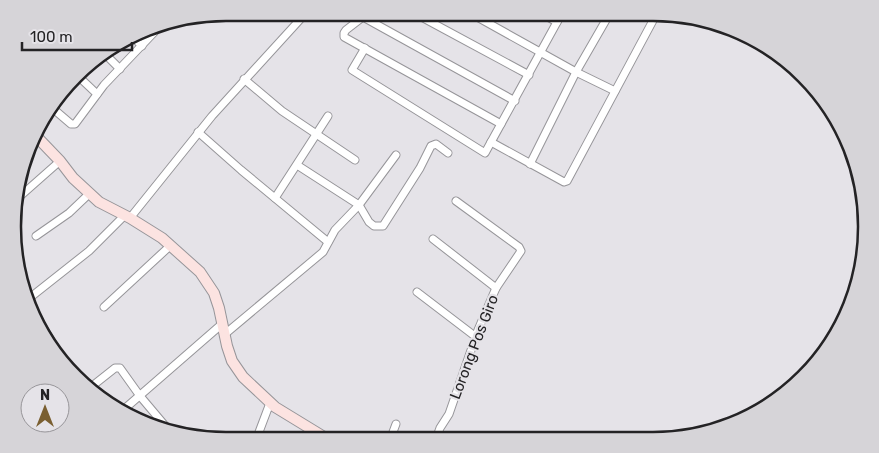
<svg xmlns="http://www.w3.org/2000/svg" width="879" height="453" font-family="Rubik,sans-serif">
  <rect width="100%" height="100%" fill="#e5e3e8"/>
  <g fill="none" stroke-linecap="round" stroke-linejoin="round">
    <g stroke="#969599" stroke-width="9">
      <g id="minor">
        <polyline points="368,13 346,30 344,33 344,37 501,124"/>
        <polyline points="414,13 529,75"/>
        <polyline points="470,13 576,72 615,91"/>
        <polyline points="540,13 557,22"/>
        <polyline points="363,17 515,101"/>
        <polyline points="133,37 142,46"/>
        <polyline points="365,48 352,70 485,153 562,13"/>
        <polyline points="104,53 120,69"/>
        <polyline points="78,76 97,94"/>
        <polyline points="244,79 282,111 355,160"/>
        <polyline points="50,106 71,124 75,124 104,85 163,23"/>
        <polyline points="198,132 241,170 328,242"/>
        <polyline points="491,142 564,182 567,181 657,13"/>
        <polyline points="530,164 576,72 610,13"/>
        <polyline points="297,165 359,205 369,222 374,226 383,226 420,168 431,146 436,144 448,153"/>
        <polyline points="275,198 328,116"/>
        <polyline points="17,199 60,161"/>
        <polyline points="130,218 212,116 306,13"/>
        <polyline points="36,236 69,213 90,193"/>
        <polyline points="433,239 496,288"/>
        <polyline points="417,292 476,337"/>
        <polyline points="27,300 89,251 125,215"/>
        <polyline points="27,301 55,347"/>
        <polyline points="104,307 171,245"/>
        <polyline points="225,334 323,252 335,230 359,205 396,155"/>
        <polyline points="91,387 115,368 120,368 140,396 167,428"/>
        <polyline points="122,411 222,324"/>
        <polyline points="436,439 440,428 449,414 478,330 496,288 521,251 519,247 456,201"/>
        <polyline points="256,440 270,403"/>
        <polyline points="390,440 396,424"/>
      </g>
    </g>
    <g stroke="#969599" stroke-width="12">
      <polyline id="secondary" points="36,136 60,161 73,178 99,202 130,218 162,238 200,272 214,293 219,308 227,346 232,361 243,377 275,407 329,440"/>
    </g>
    <use href="#minor" stroke="#fff" stroke-width="7"/>
    <use href="#secondary" stroke="#fce3e1" stroke-width="10"/>
  </g>
  <g text-anchor="middle" stroke-width="4.5" stroke-linejoin="round" paint-order="stroke">
    <g font-size="15" fill="#242325" stroke="#e5e3e8">
      <text transform="translate(474 347) rotate(-69)" y="5">Lorong Pos Giro</text>
    </g>
  </g>
  <path d="M0 0H879V453H0ZM226 21H653A205 205 0 0 1 858 226V227A205 205 0 0 1 653 432H226A205 205 0 0 1 21 227V226A205 205 0 0 1 226 21Z" fill="#d6d4d8" fill-rule="evenodd"/>
  <path fill="none" stroke="#242325" stroke-width="2.5" d="M226 21H653A205 205 0 0 1 858 226V227A205 205 0 0 1 653 432H226A205 205 0 0 1 21 227V226A205 205 0 0 1 226 21Z"/>
  <g transform="translate(45 408)"><circle r="24" fill="#e5e3e8" stroke="#98969a"/>
  <path d="M0-4L9 19L0 12L-9 19Z" fill="#7a5f31"/>
  <text y="-8" font-size="14" font-weight="bold" text-anchor="middle" fill="#242325">N</text>
  </g>
  <path d="M22 42v8h110v-8" fill="none" stroke="#242325" stroke-width="2.5"/>
  <text x="30" y="42" font-size="15" fill="#242325" stroke="#e5e3e8" stroke-width="4" paint-order="stroke">100 m</text>
</svg>
